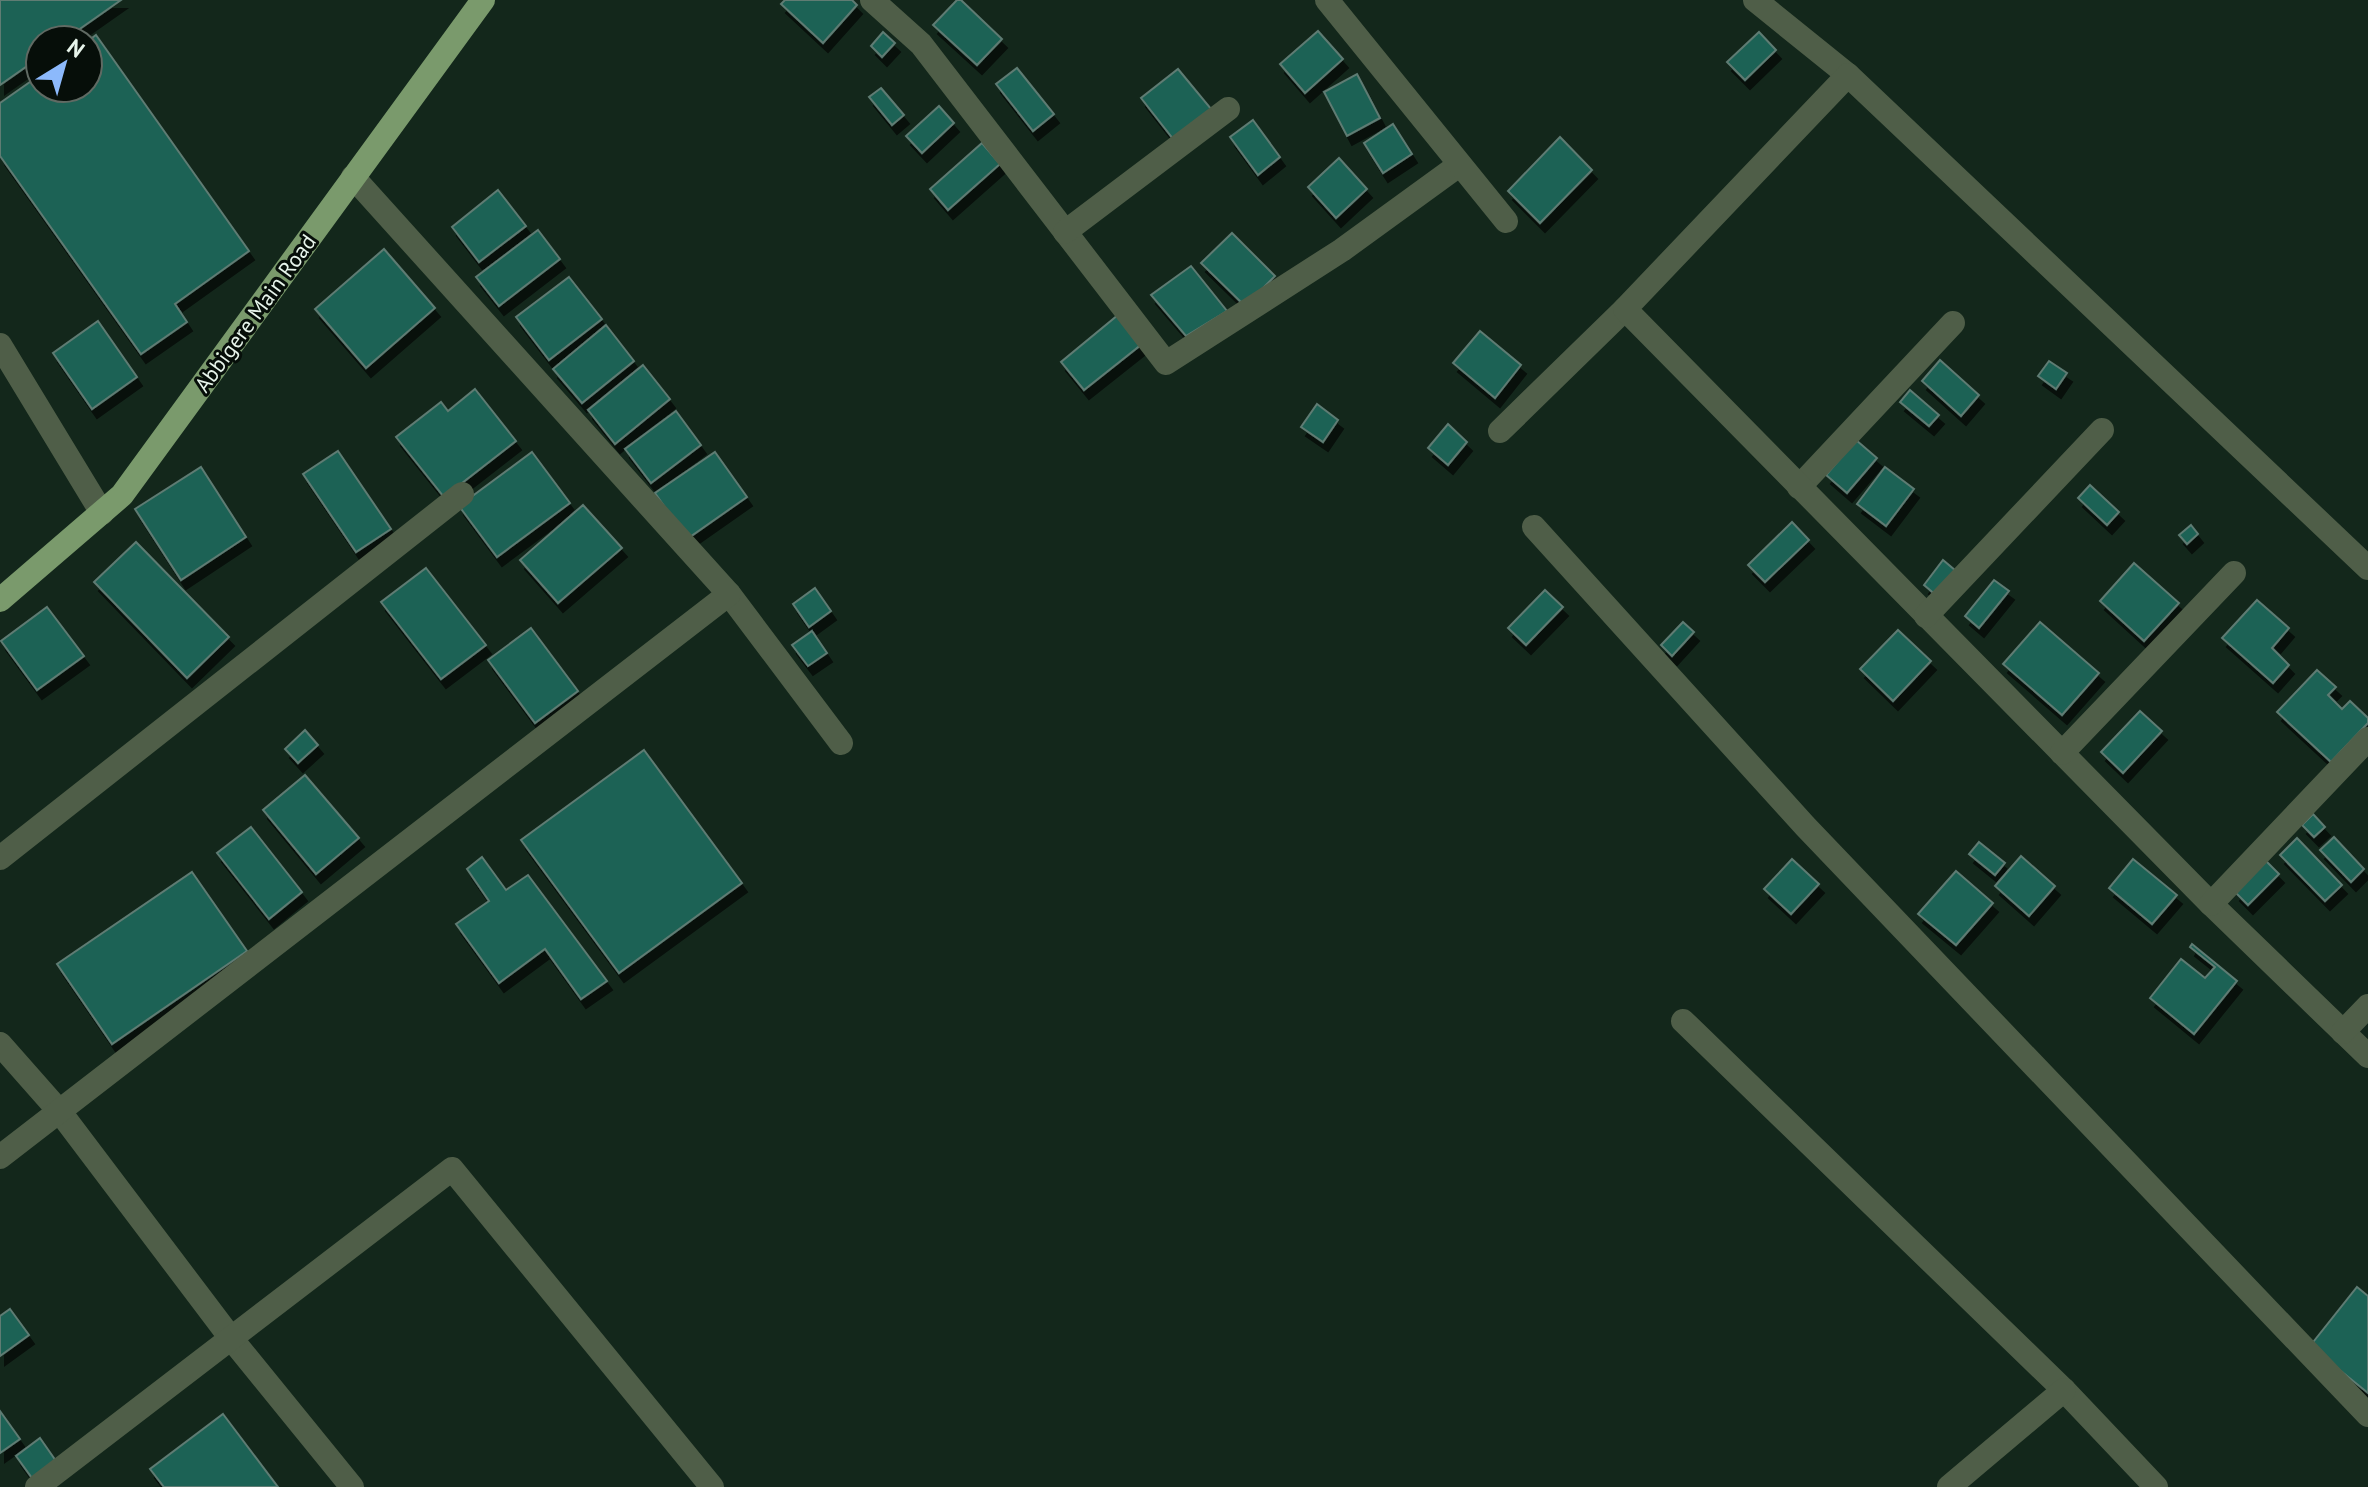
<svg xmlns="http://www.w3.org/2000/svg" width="2368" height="1487" font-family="'PT Sans',sans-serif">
  <defs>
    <filter id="shadow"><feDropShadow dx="5" dy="9" stdDeviation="0" flood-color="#0009"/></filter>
  </defs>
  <rect width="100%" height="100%" fill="#13271b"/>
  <g fill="#1e6254" stroke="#5e7b73" stroke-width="2" filter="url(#shadow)">
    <polygon points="0,0 121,0 64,40 40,40 40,57 0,85"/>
    <polygon points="785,0 852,0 857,5 823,43 781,4"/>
    <polygon points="957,0 961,0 1002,39 977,65 933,25"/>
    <polygon points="1318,31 1343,59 1305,93 1280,64"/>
    <polygon points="883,32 895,43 882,57 871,46"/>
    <polygon points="1759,32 1776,50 1745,80 1727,62"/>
    <polygon points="96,35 249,251 175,304 187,322 141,354 0,156 0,103 40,75 40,88 88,88 88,41"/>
    <polygon points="1017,68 1054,114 1033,131 996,84"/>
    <polygon points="1178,69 1212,110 1174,140 1141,98"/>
    <polygon points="1357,74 1380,118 1347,136 1324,92"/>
    <polygon points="881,88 904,115 892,125 869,97"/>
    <polygon points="939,106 954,123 922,153 906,136"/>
    <polygon points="1253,120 1280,157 1258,175 1230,137"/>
    <polygon points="1393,124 1412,154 1383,173 1364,143"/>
    <polygon points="1560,137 1592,170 1540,223 1508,191"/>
    <polygon points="982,143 1000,164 948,210 930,189"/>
    <polygon points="1339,158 1367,189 1336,218 1308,187"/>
    <polygon points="498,190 526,226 479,262 452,227"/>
    <polygon points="538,230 560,259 499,306 476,277"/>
    <polygon points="1232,233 1275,276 1245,306 1201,263"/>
    <polygon points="384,249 435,308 366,368 315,309"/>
    <polygon points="1191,266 1227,311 1186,336 1151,295"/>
    <polygon points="569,277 602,319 549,360 516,317"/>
    <polygon points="1118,315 1142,344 1084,390 1061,362"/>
    <polygon points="98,321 137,377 92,409 53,353"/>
    <polygon points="606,325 634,361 582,403 553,369"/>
    <polygon points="1480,331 1521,365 1495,398 1453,363"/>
    <polygon points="1940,360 1979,395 1961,416 1922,381"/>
    <polygon points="2049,361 2067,373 2056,389 2038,376"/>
    <polygon points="643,365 670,399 615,444 588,410"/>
    <polygon points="475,389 516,441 444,497 396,437 441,402 448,411"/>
    <polygon points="1910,390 1939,415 1929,426 1900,402"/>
    <polygon points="1317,404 1338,420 1323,442 1301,427"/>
    <polygon points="676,411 701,445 651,483 625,449"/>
    <polygon points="1448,424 1467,442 1448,465 1428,448"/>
    <polygon points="1856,440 1877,458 1847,493 1826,475"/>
    <polygon points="338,451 391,529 356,552 303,474"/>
    <polygon points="532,452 570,503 497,557 459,506"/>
    <polygon points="715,452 747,497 687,539 655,493"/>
    <polygon points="201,467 246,537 181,580 135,509"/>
    <polygon points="1885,467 1914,489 1886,526 1857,504"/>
    <polygon points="2090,485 2119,512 2107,525 2078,498"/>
    <polygon points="583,505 622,548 558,603 520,560"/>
    <polygon points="1792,522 1809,540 1765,582 1748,565"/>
    <polygon points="2191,525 2198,534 2187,544 2179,535"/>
    <polygon points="136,542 229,637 187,678 94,582"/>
    <polygon points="1943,560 1956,571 1937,596 1924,585"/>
    <polygon points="2134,563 2179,603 2144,641 2100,601"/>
    <polygon points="426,568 486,645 441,679 381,602"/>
    <polygon points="1994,580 2009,591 1979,628 1965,616"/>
    <polygon points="815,588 831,611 809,627 793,604"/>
    <polygon points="1545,590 1563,607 1526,645 1508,628"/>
    <polygon points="2257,600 2289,628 2272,648 2289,665 2273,683 2222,638"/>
    <polygon points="47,607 84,656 37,690 1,641"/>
    <polygon points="1683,622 1694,632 1672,656 1661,645"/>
    <polygon points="2040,622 2099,673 2062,715 2003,664"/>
    <polygon points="531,628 578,691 535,723 488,660"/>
    <polygon points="1898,630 1931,661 1893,701 1860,669"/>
    <polygon points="812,631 827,653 808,666 792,645"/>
    <polygon points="2317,670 2336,687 2328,695 2342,709 2350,701 2368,718 2368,723 2331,762 2277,712"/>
    <polygon points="2140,711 2162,731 2123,773 2101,752"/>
    <polygon points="305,730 318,745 298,763 285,749"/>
    <polygon points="644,750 742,883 619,973 521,840"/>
    <polygon points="305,775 359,838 316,874 263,810"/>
    <polygon points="2313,814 2325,827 2314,837 2302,825"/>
    <polygon points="251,827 302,892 269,919 217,853"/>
    <polygon points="2334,837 2364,869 2351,882 2320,850"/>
    <polygon points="2297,838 2342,885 2325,901 2280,855"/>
    <polygon points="1979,842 2005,863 1995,875 1969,854"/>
    <polygon points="2021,856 2055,886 2029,916 1995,886"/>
    <polygon points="482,857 506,890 528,875 607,981 581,999 545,949 499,983 456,924 489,901 467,869"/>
    <polygon points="1792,859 1819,884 1791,914 1764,889"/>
    <polygon points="2133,859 2177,895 2152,924 2109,888"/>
    <polygon points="2266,861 2279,874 2248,905 2235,892"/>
    <polygon points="1956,871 1993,903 1956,945 1918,914"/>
    <polygon points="192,872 247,951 112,1044 57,964"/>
    <polygon points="2192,944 2237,981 2194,1034 2150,998 2181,959 2205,978 2215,967 2190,947"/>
    <polygon points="2357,1287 2368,1296 2368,1393 2310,1346"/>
    <polygon points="10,1309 29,1335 0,1356 0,1316"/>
    <polygon points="0,1411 20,1439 0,1453"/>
    <polygon points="223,1414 278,1487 164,1487 150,1469"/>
    <polygon points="40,1438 56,1461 32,1478 16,1456"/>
  </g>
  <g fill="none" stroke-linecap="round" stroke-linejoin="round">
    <g stroke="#4f5e48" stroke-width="24">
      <polyline points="872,0 921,44 1166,363 1342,250 1459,165"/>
      <polyline points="1327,0 1506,221"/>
      <polyline points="1755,0 1848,75"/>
      <polyline points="1065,232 1228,109"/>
      <polyline points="0,345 102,513"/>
      <polyline points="1500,431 1625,309"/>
      <polyline points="1799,487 1953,323"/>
      <polyline points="1534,527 1805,826 2368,1415"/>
      <polyline points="2368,568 1848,75 1625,309 2211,904 2368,1056"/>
      <polyline points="729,594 841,743"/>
      <polyline points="1926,616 2102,430"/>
      <polyline points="2062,753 2234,573"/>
      <polyline points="0,858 462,494"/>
      <polyline points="2211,904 2368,739"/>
      <polyline points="1683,1021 2064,1390 2156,1487"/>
      <polyline points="2343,1032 2368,1006"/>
      <polyline points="0,1044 60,1112 230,1337 352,1487"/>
      <polyline points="0,1157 729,594 353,177"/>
      <polyline points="37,1487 452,1169 712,1487"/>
      <polyline points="1949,1487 2064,1390"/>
    </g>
    <polyline stroke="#7a9a6c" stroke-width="24" points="0,600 122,495 483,0"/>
  </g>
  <g text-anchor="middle" stroke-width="6" stroke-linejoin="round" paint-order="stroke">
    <g font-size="22" fill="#e7f4eb" stroke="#060e09">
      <text transform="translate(255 313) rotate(-54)" y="8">Abbigere Main Road</text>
    </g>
  </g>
  <g transform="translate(64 64) rotate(37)"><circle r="38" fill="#060e09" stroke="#606a63" stroke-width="2"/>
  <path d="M0-6L14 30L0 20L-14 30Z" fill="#8cb9fc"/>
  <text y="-12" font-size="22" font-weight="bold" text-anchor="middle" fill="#e7f4eb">N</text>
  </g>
</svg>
